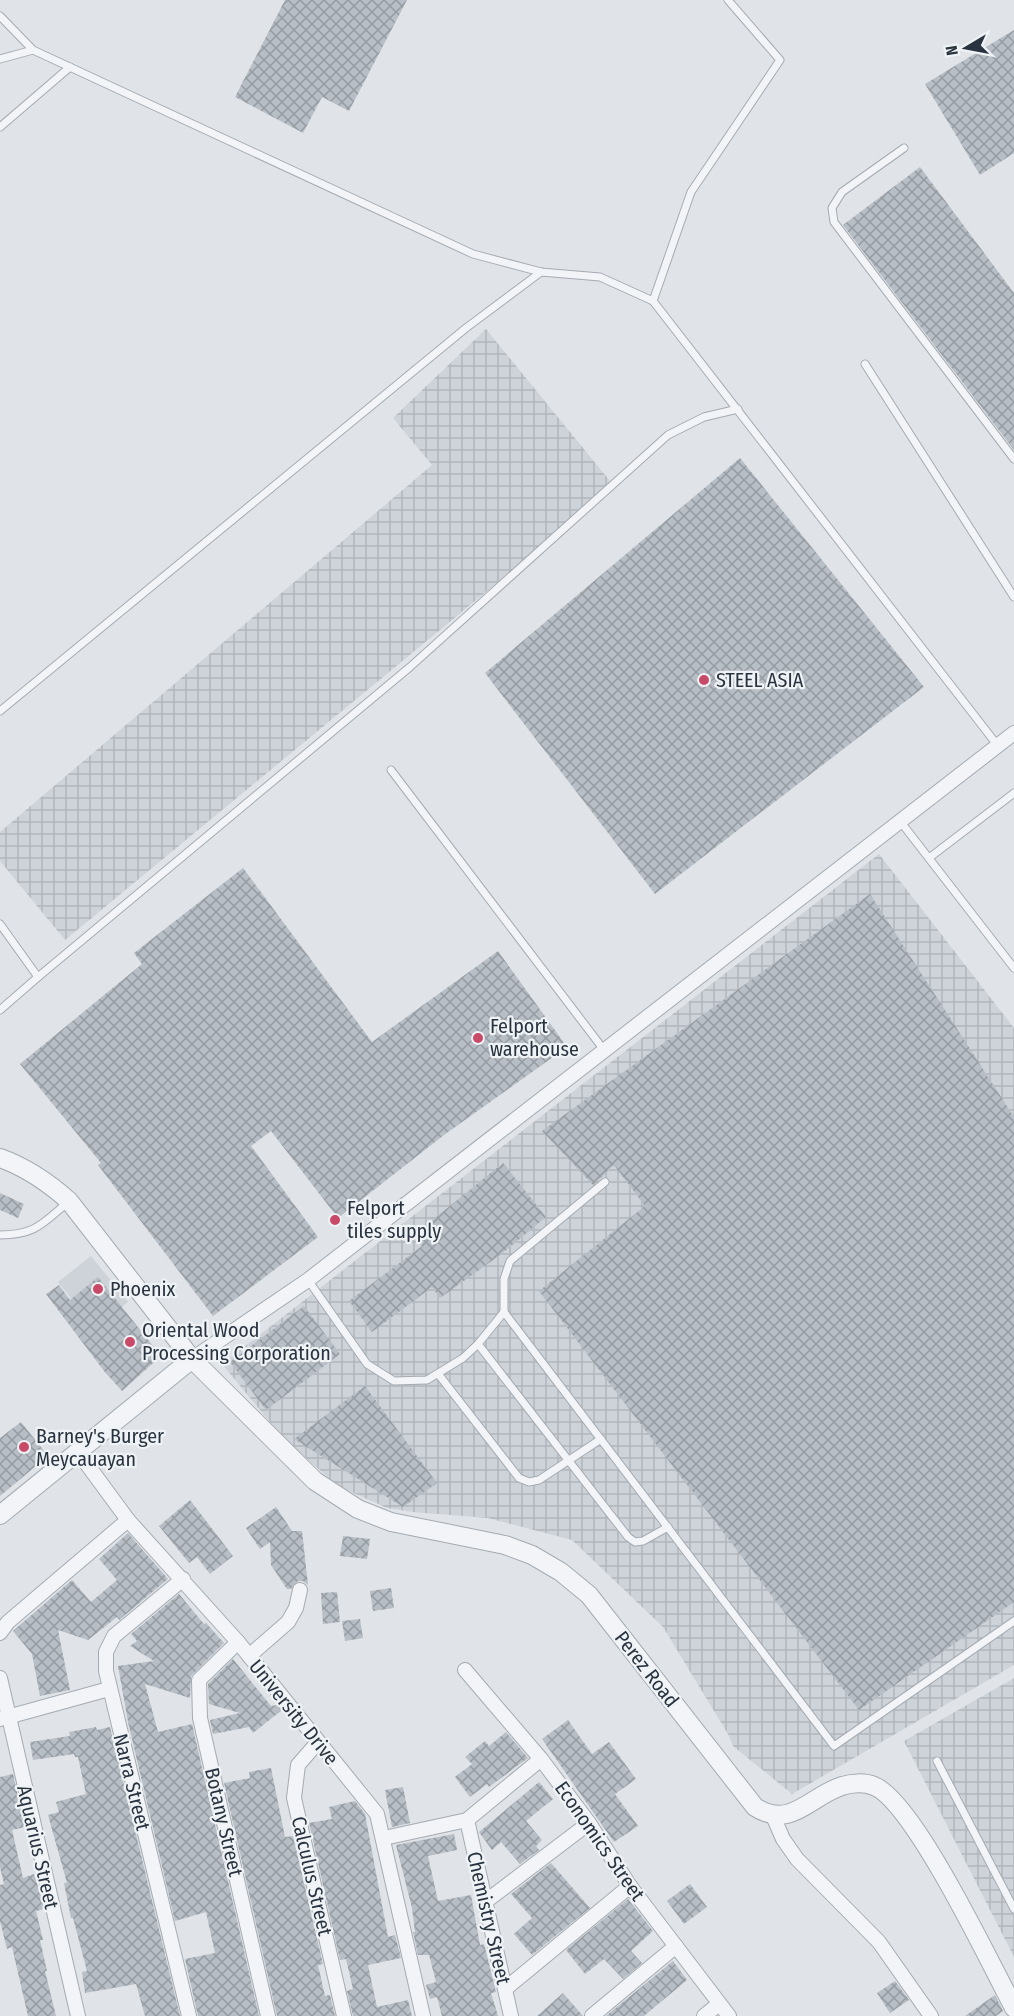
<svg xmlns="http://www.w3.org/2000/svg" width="1014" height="2016" font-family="'Fira Sans Condensed',sans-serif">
  <defs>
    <pattern id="industrial-grid" width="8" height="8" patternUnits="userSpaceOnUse" patternTransform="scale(1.5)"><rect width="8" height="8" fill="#ced3da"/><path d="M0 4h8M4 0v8" fill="none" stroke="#b1b6bc"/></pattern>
    <pattern id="building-cross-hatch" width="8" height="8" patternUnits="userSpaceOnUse" patternTransform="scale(1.5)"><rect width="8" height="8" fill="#b7bec5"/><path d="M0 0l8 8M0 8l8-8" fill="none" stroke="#959ba1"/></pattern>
  </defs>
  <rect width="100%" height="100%" fill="#e0e4e8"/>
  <polygon fill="#ced3da" points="91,1256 128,1302 95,1328 58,1282"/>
  <g fill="url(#industrial-grid)">
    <polygon points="486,329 614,486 65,940 0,861 0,832 432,465 393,418"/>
    <polygon points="879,854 1014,1028 1014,1665 792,1794 733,1746 728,1734 663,1627 572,1540 488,1518 413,1512 387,1508 338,1486 283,1438 222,1364"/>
    <polygon points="1014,1678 1014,1957 904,1741"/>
  </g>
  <g fill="url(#building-cross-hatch)">
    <polygon points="285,0 407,0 349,111 322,97 303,133 235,97"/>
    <polygon points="1014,30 1014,153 980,175 925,84"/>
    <polygon points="920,167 1014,293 1014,450 843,225"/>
    <polygon points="740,458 924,687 655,894 485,673"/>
    <polygon points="243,868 372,1042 498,951 567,1047 444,1135 338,1218 271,1131 251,1146 318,1237 213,1316 98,1165 101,1163 20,1064 142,964 134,953"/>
    <polygon points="870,894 1014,1117 1014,1602 859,1710 539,1291 645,1206 614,1165 593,1185 542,1131"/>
    <polygon points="503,1163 546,1217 500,1255 440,1298 432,1287 372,1332 349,1301 422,1246 414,1235"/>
    <polygon points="0,1193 24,1204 18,1218 0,1210"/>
    <polygon points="98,1277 161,1356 122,1391 104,1371 46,1294 59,1285 70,1300"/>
    <polygon points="304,1306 340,1354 266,1410 230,1362"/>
    <polygon points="365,1386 437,1483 403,1507 294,1439"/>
    <polygon points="21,1422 48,1456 0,1496 0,1438"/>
    <polygon points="190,1500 233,1556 210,1574 197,1557 189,1563 159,1526"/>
    <polygon points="276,1507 292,1531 302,1531 308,1585 303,1581 298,1581 291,1589 287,1589 271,1565 270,1542 260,1549 246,1528"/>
    <polygon points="128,1533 168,1579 119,1620 117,1617 88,1640 58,1630 70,1690 40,1696 32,1654 13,1631 72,1580 91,1602 117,1580 99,1559"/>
    <polygon points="343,1536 370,1539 367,1559 340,1556"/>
    <polygon points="391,1588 394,1608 373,1611 370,1591"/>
    <polygon points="337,1592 340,1622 323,1624 321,1593"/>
    <polygon points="179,1594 204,1624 206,1623 224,1643 191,1676 190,1698 145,1684 158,1732 192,1724 259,2016 198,2016 185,1959 215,1953 206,1912 175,1921 128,1722 118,1666 154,1661 130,1646 137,1641 131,1634"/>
    <polygon points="360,1619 363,1638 345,1641 342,1621"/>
    <polygon points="233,1659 271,1706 277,1705 282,1710 253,1733 249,1727 213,1734 210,1720 240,1713 209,1704 208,1684"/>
    <polygon points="568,1720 592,1754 609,1742 636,1779 615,1794 638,1826 614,1842 542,1739"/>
    <polygon points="96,1727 97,1730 110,1727 180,2016 145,2016 136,1984 85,1993 82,1972 87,1971 73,1918 71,1918 64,1883 67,1883 48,1815 59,1812 56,1802 86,1794 78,1757 75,1757 74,1754 33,1760 30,1742 70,1736 69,1732"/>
    <polygon points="506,1732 528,1758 489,1787 487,1784 470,1797 455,1777 472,1764 465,1757 485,1741 489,1746"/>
    <polygon points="271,1768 285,1837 293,1836 323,1964 318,1965 325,1996 330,1995 335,2016 277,2016 224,1783 250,1778 249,1772"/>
    <polygon points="13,1774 25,1827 12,1830 23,1878 34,1874 42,1900 44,1909 36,1911 43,1940 40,1940 47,1971 45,1971 56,2016 28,2016 12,1947 7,1949 0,1921 0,1885 4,1884 0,1867 0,1777"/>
    <polygon points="539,1782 553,1799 526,1821 542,1840 536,1846 539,1850 520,1864 501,1842 492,1850 479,1832"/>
    <polygon points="403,1787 410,1823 392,1827 385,1790"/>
    <polygon points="355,1801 365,1814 388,1937 395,1935 401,1958 368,1965 377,2007 408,2000 412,2016 353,2016 347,1991 353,1989 346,1959 340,1960 309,1823 332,1819 329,1807"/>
    <polygon points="454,1834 457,1850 428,1856 438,1901 471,1895 480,1945 484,1944 496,1992 491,1993 498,2016 442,2016 437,1997 430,1999 426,1985 436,1982 429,1955 418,1955 413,1932 415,1932 412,1908 396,1845"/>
    <polygon points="551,1863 590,1908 532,1955 514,1934 532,1918 511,1894"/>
    <polygon points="690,1884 707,1907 684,1924 667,1901"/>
    <polygon points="628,1899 653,1931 631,1951 642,1963 623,1979 604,1959 585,1974 566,1950"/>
    <polygon points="673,1961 687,1980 644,2016 606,2016"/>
    <polygon points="895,1981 909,2000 890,2013 877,1993"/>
    <polygon points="563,1993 583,2016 537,2016"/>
    <polygon points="995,1995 1003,2011 996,2016 965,2016"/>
  </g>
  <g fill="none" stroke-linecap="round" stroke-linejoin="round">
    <g stroke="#a5abb2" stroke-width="9">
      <g id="service">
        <polyline points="0,16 33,50 473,254 541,272 600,277 653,301 998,746"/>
        <polyline points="0,59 33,50"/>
        <polyline points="0,127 70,67"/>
        <polyline points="904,148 842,192 832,208 834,222 1014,459"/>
        <polyline points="653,301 691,192 780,60 728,0"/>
        <polyline points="865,364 1014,597"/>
        <polyline points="0,711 466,328 541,272"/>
        <polyline points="391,770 604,1050"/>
        <polyline points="900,821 1014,968"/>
        <polyline points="929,858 1014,793"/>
        <polyline points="0,924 38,977 410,667 668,435 704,417 738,409"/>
        <polyline points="0,1010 38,977"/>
        <path d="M0,1235C35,1235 42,1224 67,1203"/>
        <polyline points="308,1280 367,1364 394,1381 427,1380 463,1358 478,1344 504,1312 504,1279 510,1261 605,1182"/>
        <polyline points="504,1312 834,1746 1014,1621"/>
        <polyline points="478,1344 628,1537 635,1542 643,1541 668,1527"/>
        <polyline points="439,1375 519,1478 529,1482 539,1480 601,1439"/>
        <polyline points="937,1761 1014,1909"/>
      </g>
    </g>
    <g stroke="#a5abb2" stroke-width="16">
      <g id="minor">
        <polyline points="192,1359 308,1280 1014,733"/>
        <polyline points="78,1452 128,1520 238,1642 377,1814 423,2016"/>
        <polyline points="183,1579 114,1636 106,1652 106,1671 189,2016"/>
        <polyline points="0,1633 8,1622 128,1520"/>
        <polyline points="238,1642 199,1680 200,1718 268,2016"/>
        <polyline points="249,1656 288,1622 296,1608 300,1590"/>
        <polyline points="465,1670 541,1759 589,1823 630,1886 729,2016"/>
        <polyline points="0,1678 78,2016"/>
        <polyline points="0,1719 109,1689"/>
        <polyline points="318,1742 298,1765 294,1798 344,2016"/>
        <polyline points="773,1816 783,1839 797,1859 879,1942 931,2016"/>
        <polyline points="467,1820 511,2016"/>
        <polyline points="384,1838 467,1820 541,1759"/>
        <polyline points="485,1902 589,1823"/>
        <polyline points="505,1989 630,1886"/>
        <polyline points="592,2016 676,1946"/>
        <polyline points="704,2016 719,2004"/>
      </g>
    </g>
    <g stroke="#a5abb2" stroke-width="20">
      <g id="tertiary">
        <path d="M0,1158C25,1167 50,1184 69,1201L192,1359L315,1481L358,1509L391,1522L505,1545L532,1555L561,1572L589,1595L755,1807C791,1830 810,1796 842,1786C851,1783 865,1782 874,1786C914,1802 991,1965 1014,2008"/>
        <polyline points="0,1515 192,1359"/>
      </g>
    </g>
    <use href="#service" stroke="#f2f4f7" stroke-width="7"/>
    <use href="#minor" stroke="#f2f4f7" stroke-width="14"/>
    <use href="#tertiary" stroke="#f2f4f7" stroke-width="18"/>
  </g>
  <g fill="#c94969" stroke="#eff3f6" stroke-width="2">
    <circle cx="704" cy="680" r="6"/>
    <circle cx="478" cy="1038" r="6"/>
    <circle cx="335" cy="1220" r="6"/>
    <circle cx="98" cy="1289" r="6"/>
    <circle cx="130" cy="1342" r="6"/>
    <circle cx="24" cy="1447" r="6"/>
  </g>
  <g text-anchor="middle" stroke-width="4.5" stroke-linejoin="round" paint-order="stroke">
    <g font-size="20" fill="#29333f" stroke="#eff3f6" text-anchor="start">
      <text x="716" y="687">STEEL ASIA</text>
      <text x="490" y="1033">Felport<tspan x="490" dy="23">warehouse</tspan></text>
      <text x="347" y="1215">Felport<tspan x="347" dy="23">tiles supply</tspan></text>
      <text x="110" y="1296">Phoenix</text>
      <text x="142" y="1337">Oriental Wood<tspan x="142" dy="23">Processing Corporation</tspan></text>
      <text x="36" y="1443">Barney's Burger<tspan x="36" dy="23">Meycauayan</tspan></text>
    </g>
    <g font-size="20" fill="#29333f" stroke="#eff3f6">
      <text transform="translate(647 1669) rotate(52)" y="7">Perez Road</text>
      <text transform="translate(294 1712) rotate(51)" y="7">University Drive</text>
      <text transform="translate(132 1782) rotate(76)" y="7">Narra Street</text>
      <text transform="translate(224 1822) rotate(77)" y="7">Botany Street</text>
      <text transform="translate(600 1841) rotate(55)" y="7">Economics Street</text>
      <text transform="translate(38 1847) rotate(77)" y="7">Aquarius Street</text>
      <text transform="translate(312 1876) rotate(77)" y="7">Calculus Street</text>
      <text transform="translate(489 1918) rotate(77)" y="7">Chemistry Street</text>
    </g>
  </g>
  <g transform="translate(966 48) rotate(260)" stroke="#eff3f6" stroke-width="4.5" paint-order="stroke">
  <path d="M0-4.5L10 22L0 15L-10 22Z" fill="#29333f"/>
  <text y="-9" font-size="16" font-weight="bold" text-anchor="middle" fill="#29333f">N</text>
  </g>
</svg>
